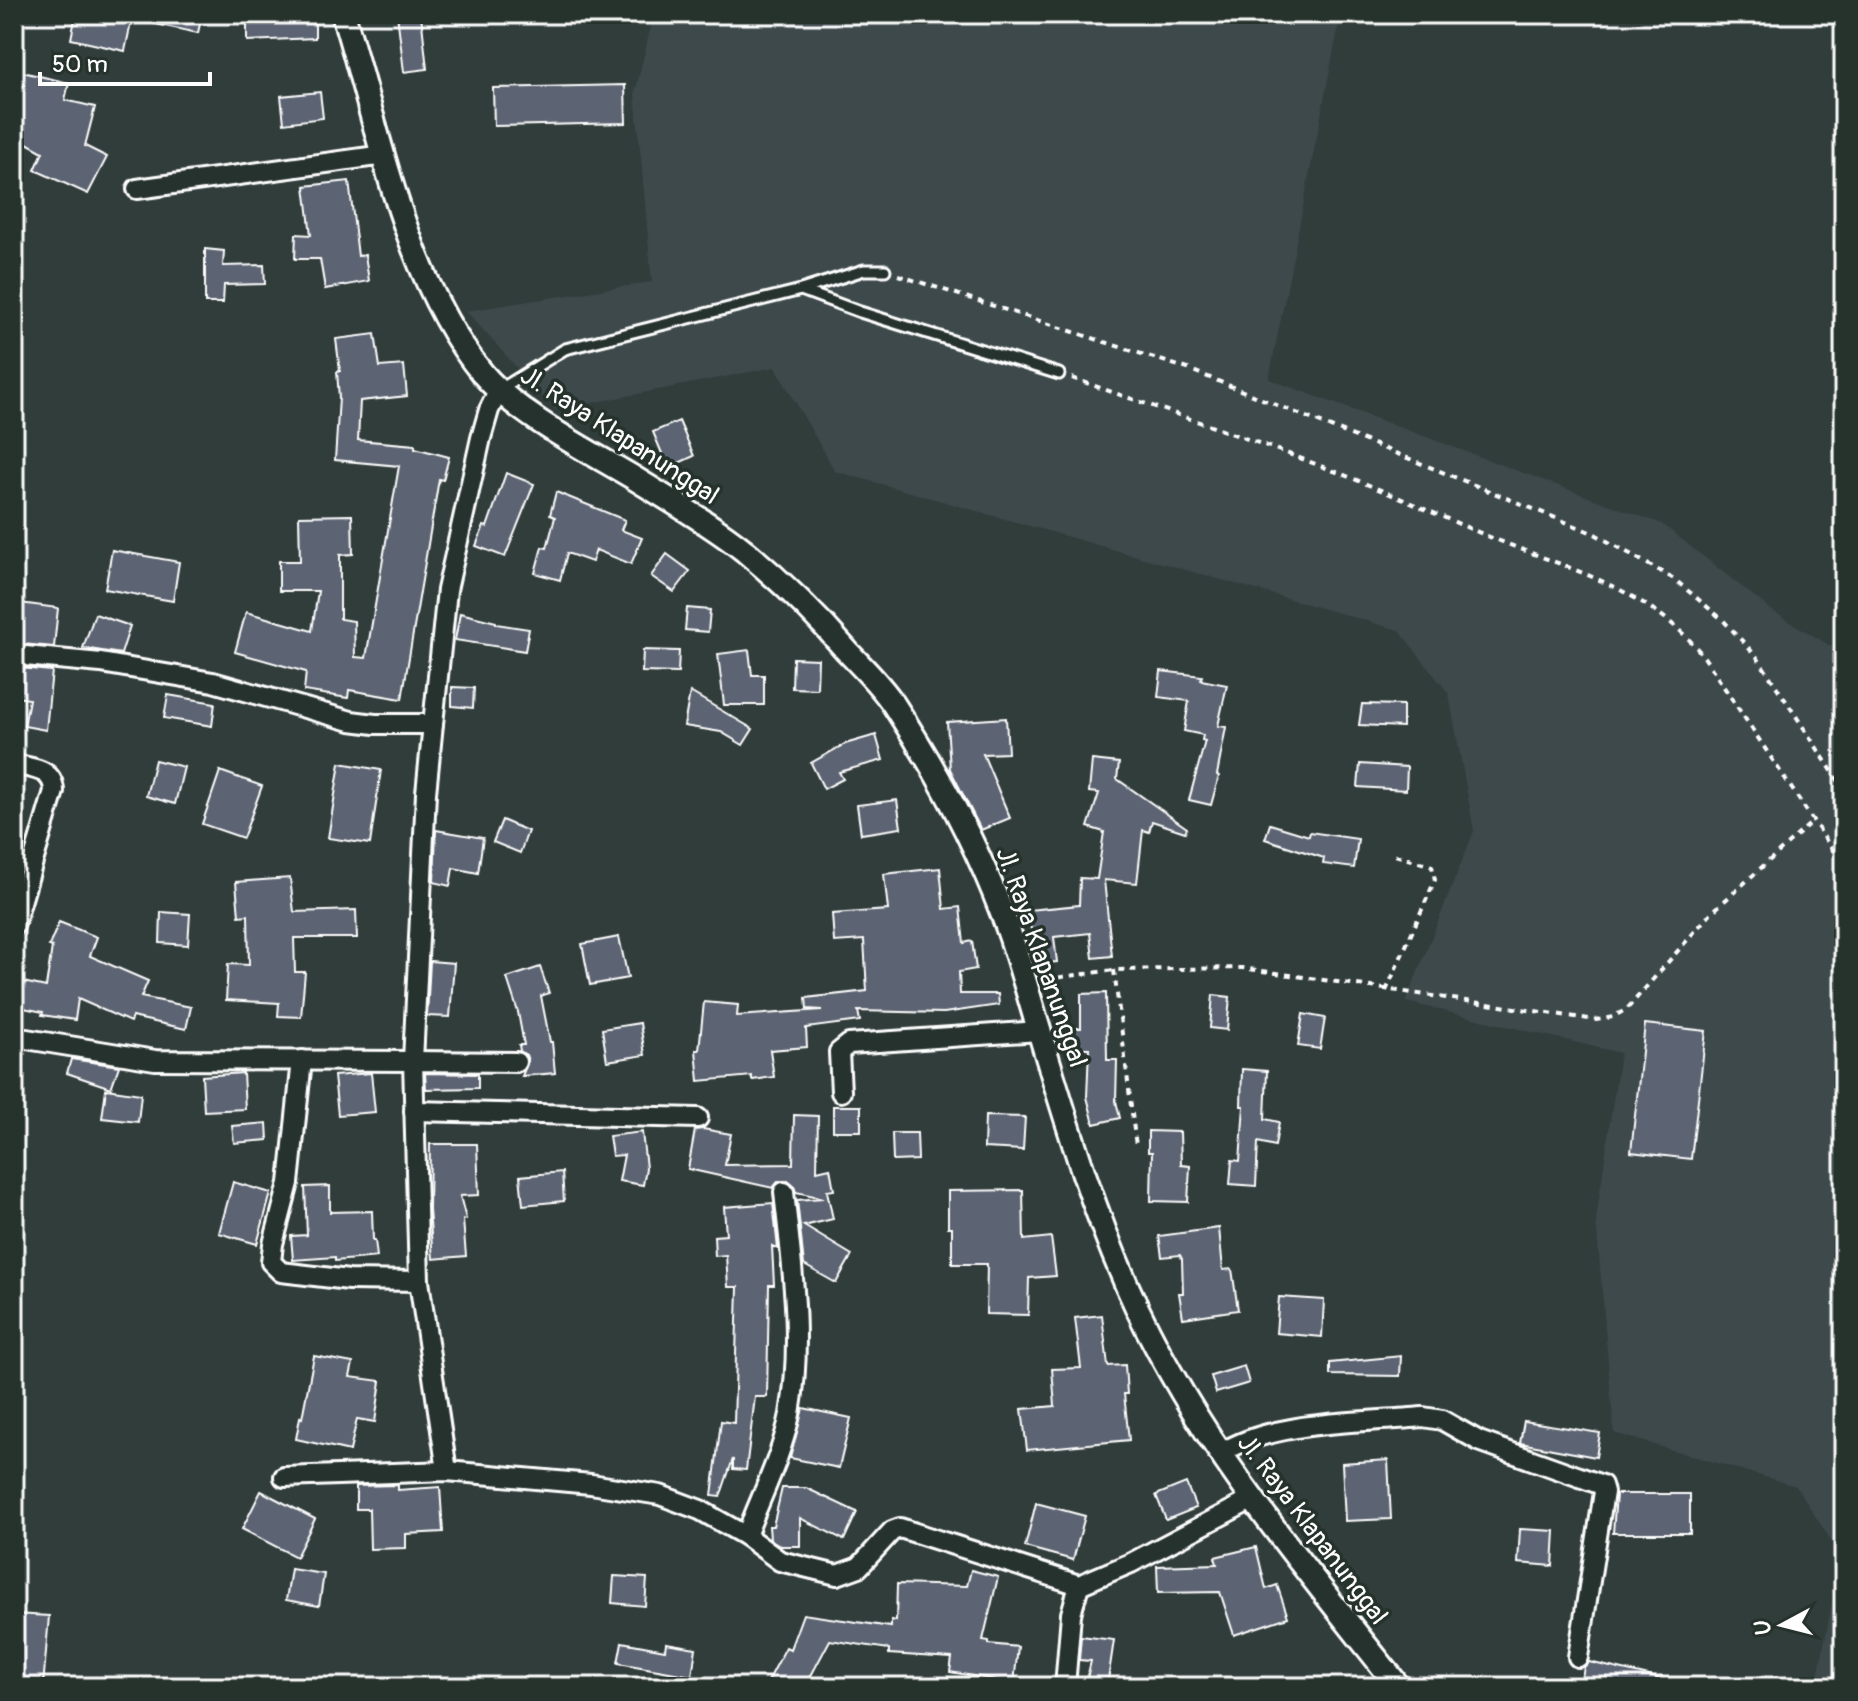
<svg xmlns="http://www.w3.org/2000/svg" width="1858" height="1701" font-family="Pangolin,sans-serif">
  <rect width="100%" height="100%" fill="#313d3b"/>
  <filter id="ink" filterUnits="userSpaceOnUse"><feTurbulence type="fractalNoise" baseFrequency=".0125" numOctaves="2"/><feDisplacementMap in="SourceGraphic" scale="16" xChannelSelector="R" yChannelSelector="G"/><feConvolveMatrix kernelMatrix="1 2 1 2 8 2 1 2 1" color-interpolation-filters="sRGB"/></filter>
  <g filter="url(#ink)">
    <polygon fill="#3e494c" points="654,14 1341,14 1269,379 1662,524 1774,612 1844,654 1844,1687 1816,1687 1841,1556 1796,1486 1614,1433 1596,1220 1620,1053 1406,1002 1474,831 1449,694 1399,630 835,471 775,367 555,410 466,311 652,282 635,92"/>
    <g fill="#5c6472" stroke="#fff" stroke-width="2">
      <polygon points="76,14 115,14 132,18 125,51 71,39"/>
      <polygon points="147,14 202,14 198,33 146,22"/>
      <polygon points="266,14 302,14 303,23 315,23 315,38 247,41 247,23 267,23"/>
      <polygon points="397,14 421,14 427,69 404,72"/>
      <polygon points="14,70 69,83 65,100 95,107 85,146 107,157 88,194 35,170 43,152 14,136"/>
      <polygon points="625,85 626,123 494,126 493,88"/>
      <polygon points="320,92 323,118 284,123 281,96"/>
      <polygon points="349,181 358,256 365,255 369,281 325,289 320,259 295,259 296,234 311,235 305,186"/>
      <polygon points="205,249 224,251 223,266 264,265 265,284 224,285 223,303 205,303"/>
      <polygon points="375,334 380,367 404,365 407,396 360,401 358,440 415,445 415,448 449,457 443,480 439,479 402,699 349,690 348,698 304,691 306,672 235,652 246,612 312,631 318,591 279,591 279,561 300,561 299,516 352,515 353,554 340,555 340,619 354,621 355,657 366,658 399,466 335,460 339,398 337,372 340,371 336,339"/>
      <polygon points="679,421 694,456 668,468 653,432"/>
      <polygon points="506,473 534,484 505,557 476,546 484,526 487,527"/>
      <polygon points="556,492 625,520 621,530 642,538 631,564 596,550 592,562 567,553 560,580 535,573 542,547 547,548 555,517 550,515"/>
      <polygon points="112,550 179,562 173,601 105,589"/>
      <polygon points="667,554 690,571 674,592 651,576"/>
      <polygon points="20,603 58,608 54,647 22,644 22,639 16,639"/>
      <polygon points="687,608 710,610 708,632 685,630"/>
      <polygon points="460,613 496,622 496,624 529,629 525,651 455,640"/>
      <polygon points="95,614 130,626 121,654 83,648"/>
      <polygon points="643,650 679,651 678,673 642,672"/>
      <polygon points="749,650 752,675 764,675 764,705 724,705 718,654"/>
      <polygon points="793,658 818,659 817,689 792,688"/>
      <polygon points="19,668 52,671 46,730 24,726 29,699 16,697"/>
      <polygon points="1161,671 1202,676 1201,680 1227,685 1218,726 1226,727 1217,775 1219,776 1211,805 1189,800 1205,741 1202,740 1203,735 1184,731 1189,701 1158,697"/>
      <polygon points="452,687 474,688 473,708 452,706"/>
      <polygon points="690,692 753,729 743,745 721,732 684,726"/>
      <polygon points="168,695 215,703 212,726 164,718"/>
      <polygon points="1362,704 1403,705 1403,727 1359,725"/>
      <polygon points="1006,718 1008,753 983,754 1010,818 981,830 950,769 947,722"/>
      <polygon points="876,735 883,760 839,772 843,779 824,789 811,763 845,744"/>
      <polygon points="155,760 184,767 175,804 146,796"/>
      <polygon points="1092,760 1119,763 1117,779 1187,828 1185,832 1152,821 1149,832 1143,830 1137,883 1104,880 1112,956 1093,958 1090,933 1054,937 1057,962 1034,964 1027,942 1032,942 1029,910 1079,905 1080,878 1097,879 1104,832 1088,827 1099,793 1089,792"/>
      <polygon points="340,763 381,770 370,844 328,838"/>
      <polygon points="1360,764 1407,767 1406,790 1358,787"/>
      <polygon points="220,771 262,786 243,838 202,824"/>
      <polygon points="897,800 901,828 861,834 857,805"/>
      <polygon points="502,820 528,831 520,853 493,842"/>
      <polygon points="1270,824 1309,836 1310,832 1358,839 1354,868 1323,864 1324,858 1265,839"/>
      <polygon points="436,830 483,838 478,873 453,868 450,886 434,882"/>
      <polygon points="940,868 944,909 960,907 964,943 972,941 976,969 959,972 960,994 998,994 999,1005 944,1013 858,1011 860,1021 806,1028 807,1047 770,1050 774,1077 752,1080 752,1076 699,1081 696,1050 699,1050 704,1002 738,1005 737,1016 822,1010 807,1009 806,998 867,991 864,940 834,942 832,914 888,910 884,874"/>
      <polygon points="290,878 294,912 356,910 357,938 294,938 295,972 305,972 301,1017 278,1016 279,1003 226,1000 228,964 249,965 248,915 239,916 236,882"/>
      <polygon points="161,912 190,914 188,945 160,943"/>
      <polygon points="59,922 97,937 90,956 148,981 141,997 191,1007 186,1029 132,1017 130,1022 78,999 75,1020 42,1015 43,1012 14,1006 14,980 46,987 52,947 49,946"/>
      <polygon points="619,937 628,978 590,985 582,944"/>
      <polygon points="430,961 454,963 450,1017 427,1016"/>
      <polygon points="540,967 549,993 541,996 550,1042 552,1042 555,1073 522,1076 528,1061 526,1055 520,1051 519,1045 524,1045 518,1012 507,978"/>
      <polygon points="1106,993 1107,1060 1117,1060 1116,1101 1120,1118 1094,1124 1087,1097 1089,1048 1072,1048 1071,1028 1081,1028 1081,994"/>
      <polygon points="1213,995 1230,997 1227,1030 1210,1028"/>
      <polygon points="1303,1014 1325,1018 1320,1049 1298,1046"/>
      <polygon points="640,1023 645,1055 607,1061 602,1029"/>
      <polygon points="1645,1024 1706,1031 1691,1159 1631,1152"/>
      <polygon points="71,1059 119,1066 111,1088 67,1073"/>
      <polygon points="1242,1069 1267,1071 1265,1119 1279,1122 1275,1146 1258,1142 1256,1186 1230,1184 1232,1160 1240,1161 1244,1106 1241,1106"/>
      <polygon points="243,1073 245,1109 204,1111 202,1076"/>
      <polygon points="371,1073 375,1112 338,1115 334,1076"/>
      <polygon points="425,1073 478,1074 478,1088 426,1089"/>
      <polygon points="106,1089 141,1094 138,1122 102,1118"/>
      <rect x="833" y="1106" width="28" height="25"/>
      <polygon points="794,1115 818,1116 817,1171 830,1168 834,1190 827,1191 833,1219 804,1226 852,1255 836,1283 804,1265 797,1200 823,1198 796,1192 794,1186 788,1181 778,1182 773,1188 688,1169 695,1130 703,1129 731,1134 725,1165 793,1164"/>
      <polygon points="985,1116 1025,1117 1023,1150 984,1148"/>
      <polygon points="267,1123 268,1140 234,1143 232,1126"/>
      <polygon points="1148,1131 1180,1132 1181,1165 1190,1166 1188,1202 1151,1201 1152,1152 1148,1152"/>
      <polygon points="642,1132 646,1168 643,1185 619,1181 624,1155 612,1156 609,1136"/>
      <polygon points="892,1133 917,1133 918,1160 893,1161"/>
      <polygon points="430,1144 477,1144 479,1195 460,1196 466,1219 463,1220 466,1256 433,1259 429,1210"/>
      <polygon points="562,1172 564,1201 523,1205 520,1176"/>
      <polygon points="233,1182 271,1193 257,1244 219,1233"/>
      <polygon points="330,1186 330,1212 372,1211 373,1240 375,1240 377,1257 335,1261 335,1257 293,1260 291,1236 307,1235 305,1187"/>
      <polygon points="1023,1190 1024,1240 1051,1237 1056,1276 1029,1278 1028,1315 986,1314 987,1264 952,1264 952,1227 948,1227 948,1191"/>
      <polygon points="773,1203 778,1249 772,1246 774,1285 769,1285 767,1397 755,1397 746,1470 733,1469 733,1459 720,1497 712,1496 721,1421 734,1423 738,1287 728,1287 726,1255 715,1256 714,1236 726,1235 724,1207"/>
      <polygon points="1219,1228 1223,1270 1232,1269 1238,1310 1183,1318 1179,1293 1183,1293 1182,1259 1180,1255 1162,1257 1159,1236"/>
      <polygon points="1279,1297 1324,1300 1322,1337 1276,1333"/>
      <polygon points="1102,1315 1108,1366 1125,1365 1127,1394 1124,1394 1129,1440 1027,1450 1022,1409 1055,1406 1052,1369 1081,1368 1075,1318"/>
      <polygon points="314,1356 353,1363 350,1377 381,1381 375,1422 357,1419 350,1451 296,1439 300,1417 302,1418"/>
      <polygon points="1401,1356 1400,1376 1330,1375 1330,1363"/>
      <polygon points="1244,1366 1249,1383 1216,1393 1211,1376"/>
      <polygon points="803,1408 851,1418 839,1468 790,1458"/>
      <polygon points="1524,1421 1600,1433 1596,1457 1520,1443"/>
      <polygon points="1388,1460 1391,1519 1345,1521 1342,1463"/>
      <polygon points="1186,1483 1196,1508 1166,1520 1156,1495"/>
      <polygon points="398,1485 398,1490 440,1487 443,1532 406,1534 406,1548 370,1549 369,1509 356,1509 356,1486"/>
      <polygon points="782,1488 806,1488 857,1512 844,1540 800,1518 800,1546 781,1546 770,1539 769,1526 773,1526"/>
      <polygon points="261,1491 315,1519 296,1557 242,1529"/>
      <polygon points="1616,1494 1690,1494 1690,1533 1613,1533"/>
      <polygon points="1036,1503 1085,1516 1073,1560 1025,1547"/>
      <polygon points="1520,1529 1555,1531 1553,1566 1518,1563"/>
      <polygon points="1256,1547 1266,1589 1277,1585 1288,1617 1234,1635 1220,1592 1158,1593 1157,1566 1217,1564 1215,1557"/>
      <polygon points="291,1569 324,1574 319,1606 286,1600"/>
      <polygon points="971,1570 998,1577 983,1640 989,1641 989,1644 1018,1647 1014,1683 950,1672 952,1658 889,1654 889,1649 830,1640 805,1687 765,1687 786,1647 790,1649 803,1614 891,1627 891,1620 896,1621 897,1584 967,1586"/>
      <polygon points="614,1576 647,1578 645,1606 612,1603"/>
      <polygon points="14,1614 49,1616 43,1687 14,1687"/>
      <polygon points="1081,1636 1114,1640 1107,1687 1085,1687 1091,1661 1079,1660"/>
      <polygon points="622,1642 665,1650 666,1643 696,1648 692,1676 618,1663"/>
      <polygon points="1589,1662 1666,1680 1665,1687 1580,1687 1584,1667"/>
    </g>
    <g fill="none" stroke-linecap="round" stroke-linejoin="round">
      <g stroke="#fff" stroke-width="15">
        <g id="service">
          <polyline points="801,290 860,312 1059,374"/>
          <polyline points="499,390 565,349 801,290 864,270 885,270"/>
        </g>
      </g>
      <g stroke="#fff" stroke-width="24">
        <g id="minor">
          <polyline points="137,189 384,155"/>
          <polyline points="14,655 101,663 213,682 351,721 375,724 433,724 447,590 481,438 489,410 499,390"/>
          <path d="M14,764C33,769 53,768 54,791L14,926"/>
          <polyline points="14,1037 155,1060 413,1061 426,793 433,724"/>
          <polyline points="302,1060 289,1183 273,1244 271,1262 281,1272 349,1280 419,1281"/>
          <polyline points="841,1092 839,1052 849,1044 1039,1031"/>
          <polyline points="414,1111 698,1118"/>
          <path d="M1220,1454C1272,1420 1361,1423 1423,1417L1442,1420L1479,1441L1602,1485L1604,1492L1578,1657"/>
          <polyline points="447,1471 419,1281 413,1061 516,1062"/>
          <polyline points="284,1477 447,1471 591,1484 660,1495 700,1510 746,1536 780,1561 837,1575 859,1567 892,1531 900,1528 1079,1585 1131,1563 1251,1500"/>
          <path d="M746,1536C761,1496 782,1455 790,1414C803,1340 792,1265 784,1192"/>
          <polyline points="1065,1687 1071,1614 1079,1585"/>
        </g>
      </g>
      <g stroke="#fff" stroke-width="28">
        <path id="tertiary" d="M343,14C379,129 405,280 483,374C518,415 587,450 634,478C671,501 711,524 745,551C782,582 816,615 847,651C863,668 881,685 894,705C937,771 974,839 1002,913C1017,951 1027,991 1039,1030C1067,1124 1096,1221 1138,1310C1204,1450 1304,1567 1399,1687"/>
      </g>
      <g stroke="#fff" stroke-width="4" stroke-dasharray="6 6" stroke-linecap="butt">
        <polyline points="898,275 1188,369 1595,534 1674,579 1723,620 1757,657 1844,789"/>
        <path d="M1072,378C1154,407 1237,434 1318,465C1375,486 1430,512 1485,535C1564,568 1650,587 1704,657L1844,867"/>
        <polyline points="1114,970 1136,1146"/>
        <polyline points="1047,979 1114,970 1242,968 1596,1020 1613,1017 1627,1009 1710,914 1812,822"/>
        <polyline points="1386,991 1435,880 1432,866 1395,855"/>
      </g>
      <use href="#service" stroke="#26332d" stroke-width="9"/>
      <use href="#minor" stroke="#26332d" stroke-width="18"/>
      <use href="#tertiary" stroke="#26332d" stroke-width="22"/>
    </g>
  </g>
  <g text-anchor="middle" stroke-width="7" stroke-linejoin="round" paint-order="stroke">
    <g font-size="26" fill="#fff" stroke="#26332d">
      <text transform="translate(620 435) rotate(33)" y="9">Jl. Raya Klapanunggal</text>
      <text transform="translate(1042 957) rotate(71)" y="9">Jl. Raya Klapanunggal</text>
      <text transform="translate(1313 1529) rotate(53)" y="9">Jl. Raya Klapanunggal</text>
    </g>
  </g>
  <rect width="1858" height="1701" fill="none" stroke="#26332d" stroke-width="48"/>
  <rect x="24" y="24" width="1810" height="1653" fill="none" stroke="#fff" stroke-width="3" filter="url(#ink)"/>
  <g transform="translate(1782 1625) rotate(263)" stroke="#26332d" stroke-width="6" paint-order="stroke">
  <path d="M0-6L14 30L0 20L-14 30Z" fill="#ffffff"/>
  <text y="-12" font-size="22" font-weight="bold" text-anchor="middle" fill="#ffffff">U</text>
  </g>
  <path d="M40 72v12h170v-12" fill="none" stroke="#ffffff" stroke-width="4"/>
  <text x="52" y="72" font-size="24" fill="#ffffff" stroke="#26332d" stroke-width="6" paint-order="stroke">50 m</text>
</svg>
